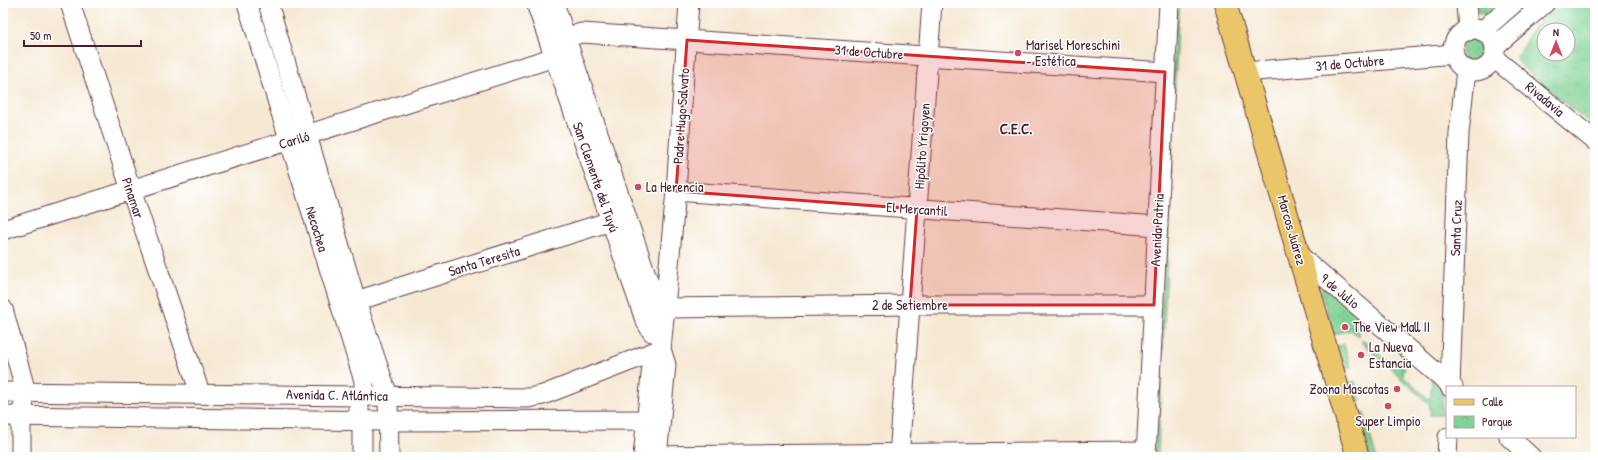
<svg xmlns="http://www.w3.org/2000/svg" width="1598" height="460" font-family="'Patrick Hand',sans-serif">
  <defs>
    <pattern id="grass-dots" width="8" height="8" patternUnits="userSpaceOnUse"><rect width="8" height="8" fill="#81d395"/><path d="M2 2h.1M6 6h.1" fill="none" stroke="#71b581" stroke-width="1.8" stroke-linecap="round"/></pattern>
    <pattern id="park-crowns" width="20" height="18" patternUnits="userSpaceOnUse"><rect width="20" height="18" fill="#81d395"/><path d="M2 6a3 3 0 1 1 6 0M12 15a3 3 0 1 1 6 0" fill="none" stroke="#71b581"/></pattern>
  </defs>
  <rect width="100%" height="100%" fill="#fff"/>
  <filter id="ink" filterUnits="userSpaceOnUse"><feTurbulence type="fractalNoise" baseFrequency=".025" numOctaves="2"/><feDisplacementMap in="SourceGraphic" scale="8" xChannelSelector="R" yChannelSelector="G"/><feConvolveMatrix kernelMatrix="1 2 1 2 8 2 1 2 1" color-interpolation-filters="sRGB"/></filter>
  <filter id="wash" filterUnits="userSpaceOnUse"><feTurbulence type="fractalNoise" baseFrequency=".012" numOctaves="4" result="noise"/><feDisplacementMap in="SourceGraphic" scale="16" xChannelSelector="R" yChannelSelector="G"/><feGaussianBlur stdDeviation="0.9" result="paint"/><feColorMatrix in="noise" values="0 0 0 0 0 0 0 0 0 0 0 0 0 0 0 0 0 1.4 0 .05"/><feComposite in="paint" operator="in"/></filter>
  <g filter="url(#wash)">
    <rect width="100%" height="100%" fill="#f6e9d4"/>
    <g fill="url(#grass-dots)" stroke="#667960">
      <polygon points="1176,3 1179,3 1158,457 1154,457"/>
      <polygon points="1475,3 1501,3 1486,15 1479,13"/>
      <circle cx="1474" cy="50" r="13"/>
      <polygon points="1323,287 1358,314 1359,337 1351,330 1334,334 1321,292"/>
      <polygon points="1363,340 1393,366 1404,353 1407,357 1403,375 1430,400 1432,379 1443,391 1442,415 1430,415 1430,405 1361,342"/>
      <polygon points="1344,344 1351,368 1344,369 1337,346"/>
      <polygon points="1355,381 1361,402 1354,404 1348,383"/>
      <polygon points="1364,413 1376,457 1370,457 1357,414"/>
    </g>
    <path fill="url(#park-crowns)" stroke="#667960" fill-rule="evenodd" d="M1559,3H1595V128L1519,64L1516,58L1533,28ZM1544,30H1568V54H1544Z"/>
  </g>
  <g filter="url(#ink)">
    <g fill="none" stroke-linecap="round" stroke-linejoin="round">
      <g stroke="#643d44" stroke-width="21">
        <g id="minor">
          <polyline points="70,3 131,190 200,393"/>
          <polyline points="247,3 364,381 364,396 359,402 359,413 362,420 362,457"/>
          <polyline points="268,3 356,301 388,396 389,457"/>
          <polyline points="536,3 645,320 652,332"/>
          <polyline points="554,3 655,301 666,308"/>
          <polyline points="1466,3 1468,31"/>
          <circle cx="1474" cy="50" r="21"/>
          <polyline points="1482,31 1514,3"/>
          <polyline points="1495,46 1545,3"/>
          <polyline points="1494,58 1595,141"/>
          <polyline points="1246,72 1454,54"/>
          <polyline points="676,191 1158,226"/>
          <polyline points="3,230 555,57 566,37 582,33 1165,72"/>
          <polyline points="1300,256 1453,387"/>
          <polyline points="356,301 611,221"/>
          <polyline points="3,309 26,392 21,417 21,457"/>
          <polyline points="645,320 666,308 910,305 1154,305"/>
          <polyline points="1450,387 1459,133 1466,70"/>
          <polyline points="3,392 528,398 543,395 661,349"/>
          <polyline points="3,416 389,421 660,420"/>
          <polyline points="1509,437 1531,457"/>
          <polyline points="643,456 1147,451"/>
          <polyline points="643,457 652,365 661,349"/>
          <polyline points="657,457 666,365 661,349 676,191 689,3"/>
          <polyline points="899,457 932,3"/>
          <polyline points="1146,457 1169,3"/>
          <polyline points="1447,457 1448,437"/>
        </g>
      </g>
      <g stroke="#643d44" stroke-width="24">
        <polyline id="major" points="1225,3 1358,457"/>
      </g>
      <use href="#minor" stroke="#fff" stroke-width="19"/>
      <use href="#major" stroke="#ebc669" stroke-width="22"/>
    </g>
  </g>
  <path fill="#d62828" fill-opacity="0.2" stroke="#d62828" stroke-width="3" stroke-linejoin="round" d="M687,40L1165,72L1154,305H910L917,209L676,191Z"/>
  <g fill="#d1495b" stroke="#fff" stroke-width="1.5">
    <circle cx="1018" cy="53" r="4"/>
    <circle cx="638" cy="187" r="4"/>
    <circle cx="1345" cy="327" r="4"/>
    <circle cx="1361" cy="355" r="4"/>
    <circle cx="1397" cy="389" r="4"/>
    <circle cx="1388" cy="406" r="4"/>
  </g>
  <g text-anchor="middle" stroke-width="3" stroke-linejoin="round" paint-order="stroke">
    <g font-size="14" fill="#4a1f2b" stroke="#fff" text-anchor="start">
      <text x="1026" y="50">Marisel Moreschini<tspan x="1026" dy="16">- Estética</tspan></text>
      <text x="646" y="192">La Herencia</text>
      <text x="1353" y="332">The View Mall II</text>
      <text x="1369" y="352">La Nueva<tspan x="1369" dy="16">Estancia</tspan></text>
      <text x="1389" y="394" text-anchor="end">Zoona Mascotas</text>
      <text x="1388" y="426" text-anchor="middle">Super Limpio</text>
    </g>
    <g font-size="14" fill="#4a1f2b" stroke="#fff">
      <text transform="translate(869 52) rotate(4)" y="5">31 de Octubre</text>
      <text transform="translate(1350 63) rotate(-5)" y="5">31 de Octubre</text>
      <text transform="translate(1545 99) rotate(40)" y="5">Rivadavia</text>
      <text transform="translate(681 116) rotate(-86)" y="5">Padre Hugo Salvato</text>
      <text transform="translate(294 140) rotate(-17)" y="5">Cariló</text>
      <text transform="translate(922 146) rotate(-86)" y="5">Hipólito Yrigoyen</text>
      <text transform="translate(596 177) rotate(71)" y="5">San Clemente del Tuyú</text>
      <text transform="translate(133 198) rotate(71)" y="5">Pinamar</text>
      <text transform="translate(917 209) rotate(4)" y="5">El Mercantil</text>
      <text transform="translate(1456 228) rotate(-88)" y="5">Santa Cruz</text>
      <text transform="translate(317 229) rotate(73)" y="5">Necochea</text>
      <text transform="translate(1157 230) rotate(-87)" y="5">Avenida Patria</text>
      <text transform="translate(1292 230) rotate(74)" y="5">Marcos Juárez</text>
      <text transform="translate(484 261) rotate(-17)" y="5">Santa Teresita</text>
      <text transform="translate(1340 291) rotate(40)" y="5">9 de Julio</text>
      <text x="910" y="310">2 de Setiembre</text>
      <text transform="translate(337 395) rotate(1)" y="5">Avenida C. Atlántica</text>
    </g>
    <g font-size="15" font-weight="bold" fill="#4a1f2b" stroke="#fff">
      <text x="1016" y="134">C.E.C.</text>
    </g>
  </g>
  <rect width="1598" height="460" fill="none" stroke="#fff" stroke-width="16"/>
  <rect x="1446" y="386" width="130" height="52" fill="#ffffff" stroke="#b7a5aa"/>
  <rect x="1454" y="399" width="20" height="6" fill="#ebc669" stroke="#b7a5aa"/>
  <text x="1482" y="406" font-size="12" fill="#4a1f2b">Calle</text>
  <rect x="1454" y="416" width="20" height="12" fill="url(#park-crowns)" stroke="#b7a5aa"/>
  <text x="1482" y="426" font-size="12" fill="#4a1f2b">Parque</text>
  <g transform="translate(1556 42)"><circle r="19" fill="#ffffff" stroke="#b7a5aa"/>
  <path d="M0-3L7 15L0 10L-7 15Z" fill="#d1495b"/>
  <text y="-6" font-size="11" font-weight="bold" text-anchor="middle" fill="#4a1f2b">N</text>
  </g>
  <path d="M24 40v6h117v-6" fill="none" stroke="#4a1f2b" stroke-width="2"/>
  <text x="30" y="40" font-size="12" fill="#4a1f2b" stroke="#ffffff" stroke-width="3" paint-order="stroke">50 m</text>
</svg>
